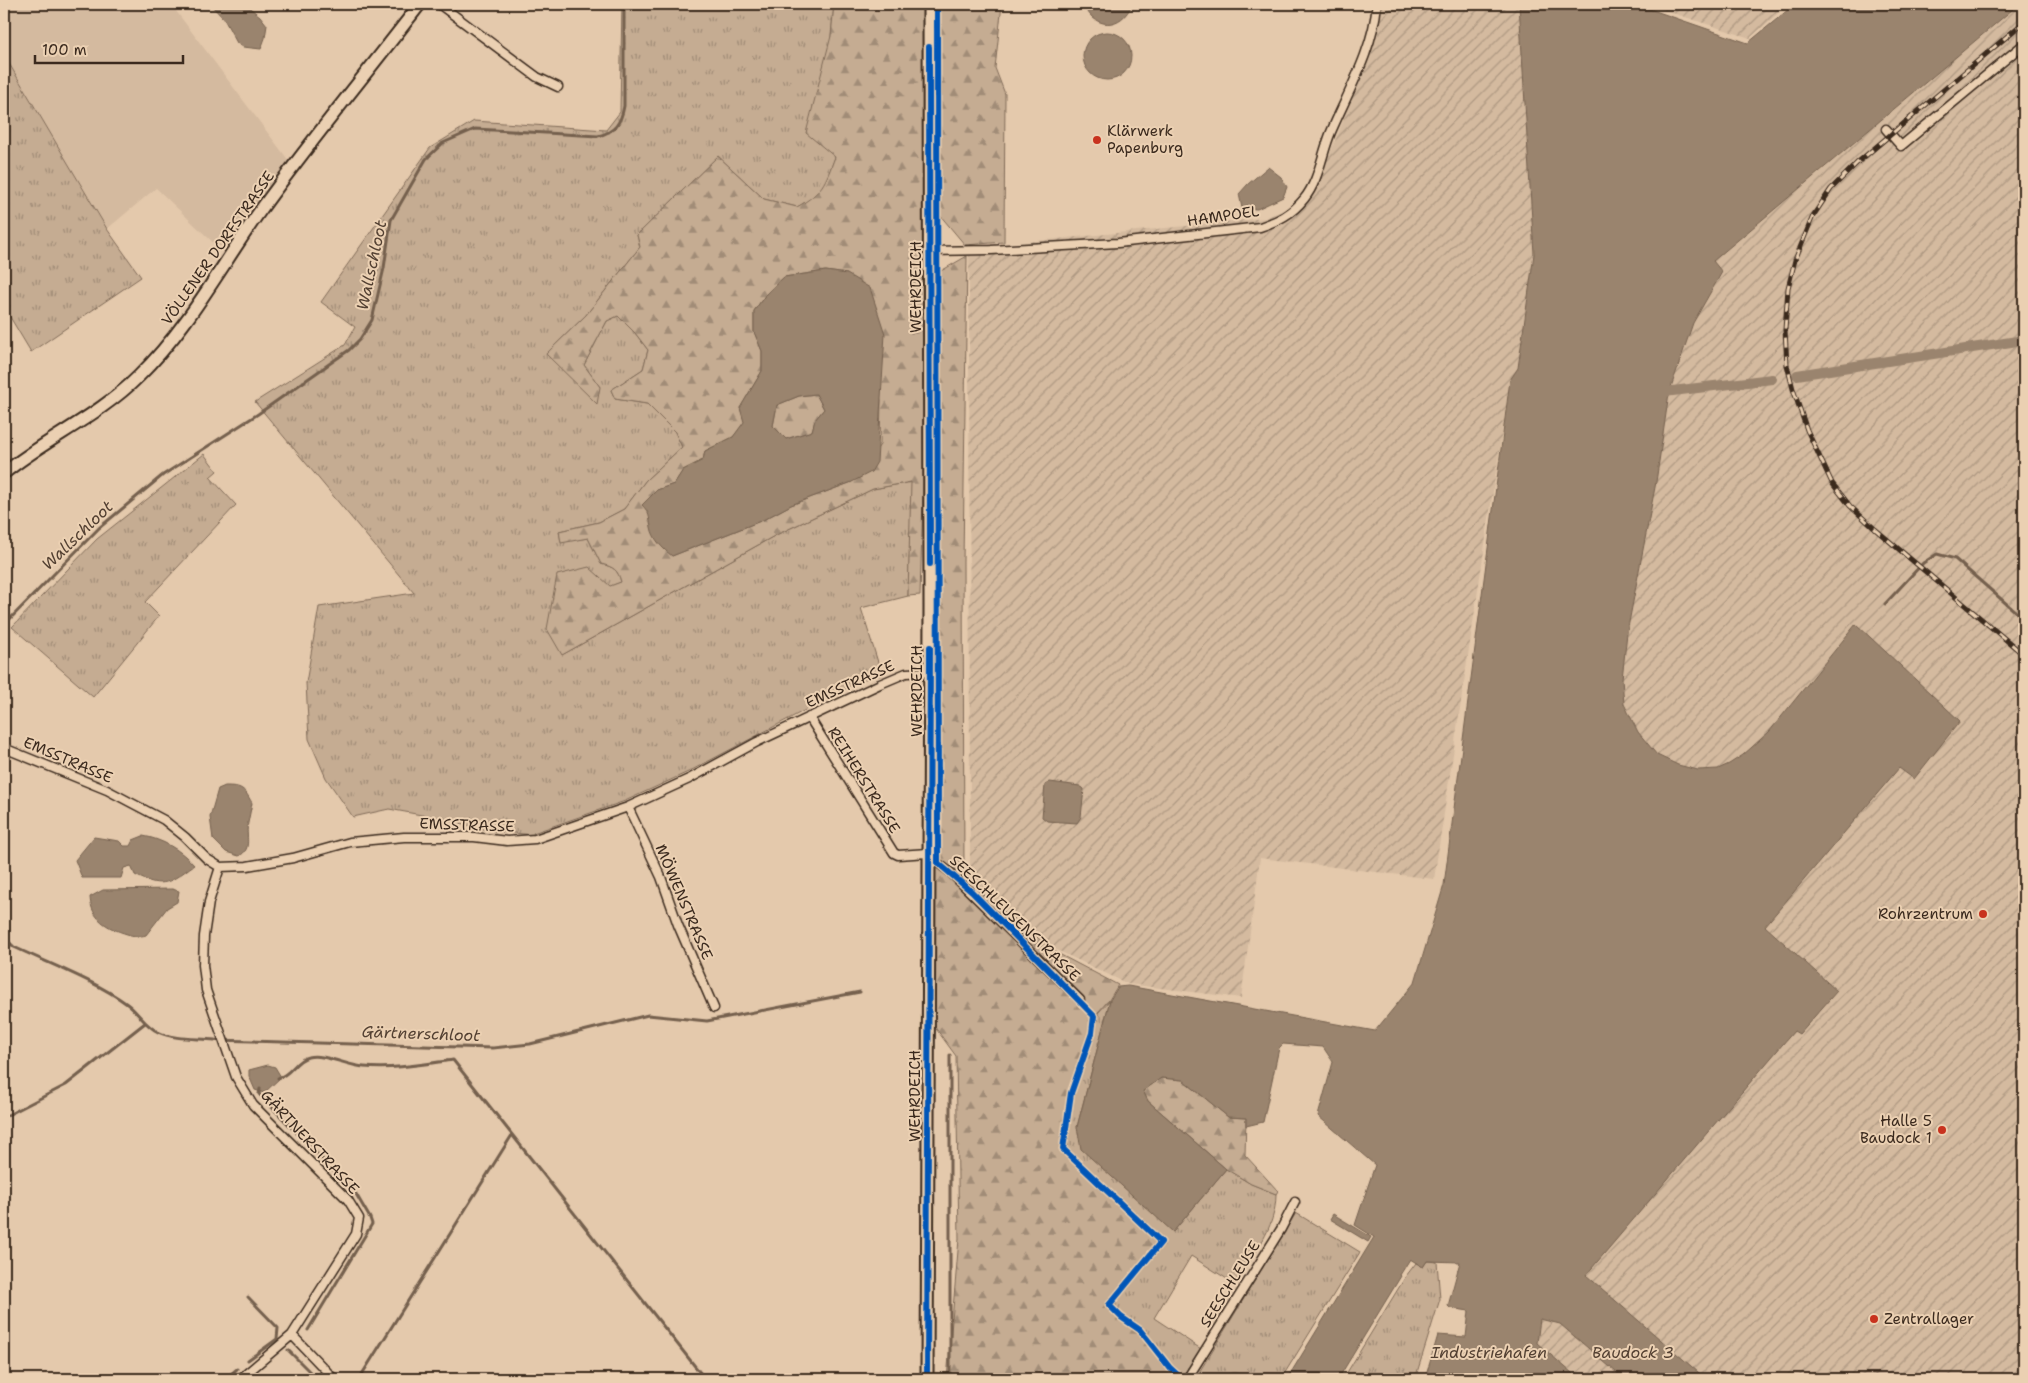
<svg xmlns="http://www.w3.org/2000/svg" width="2028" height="1383" viewBox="0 0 2028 1383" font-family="'Shantell Sans',sans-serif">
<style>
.built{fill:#d4ba9f}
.industrial{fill:url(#industrial-furrows)}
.grass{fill:url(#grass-tufts);stroke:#806b58}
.forest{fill:url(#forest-firs);stroke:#806b58;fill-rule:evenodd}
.water{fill:#9a846e;stroke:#74604e;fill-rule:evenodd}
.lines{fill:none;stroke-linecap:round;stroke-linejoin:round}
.stream{stroke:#74604e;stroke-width:3}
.canal{stroke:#9a846e;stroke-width:10}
.street-casing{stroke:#3b2a1e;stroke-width:11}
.secondary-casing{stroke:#3b2a1e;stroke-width:15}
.street{stroke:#ebd0b2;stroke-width:8}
.secondary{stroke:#ebd0b2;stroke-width:11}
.rail-casing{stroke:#3b2a1e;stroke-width:5}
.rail{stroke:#ebd0b2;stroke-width:3;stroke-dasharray:9;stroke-linecap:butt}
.cycleway-casing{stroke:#ebd0b2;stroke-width:9}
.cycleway{stroke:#0057b8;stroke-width:6}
.poi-dot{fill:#c8321e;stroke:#ebd0b2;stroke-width:2}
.labels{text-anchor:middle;stroke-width:4;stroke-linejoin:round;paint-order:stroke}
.poi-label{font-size:15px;fill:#3b2a1e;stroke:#ebd0b2;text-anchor:start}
.street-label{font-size:15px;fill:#3b2a1e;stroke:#ebd0b2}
.water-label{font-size:16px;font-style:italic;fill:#534032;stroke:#ebd0b2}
</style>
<defs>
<pattern id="industrial-furrows" width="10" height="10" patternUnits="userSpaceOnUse" patternTransform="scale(1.25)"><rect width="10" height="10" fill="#d4ba9f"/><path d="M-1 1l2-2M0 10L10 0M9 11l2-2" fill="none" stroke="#ad9781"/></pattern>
<pattern id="grass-tufts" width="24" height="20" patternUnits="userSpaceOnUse" patternTransform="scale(1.25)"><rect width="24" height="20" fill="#c5ac92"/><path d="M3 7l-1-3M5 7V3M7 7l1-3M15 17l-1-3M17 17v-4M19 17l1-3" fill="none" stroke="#a18c77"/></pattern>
<pattern id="forest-firs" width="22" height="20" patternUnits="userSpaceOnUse" patternTransform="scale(1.25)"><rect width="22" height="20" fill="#c5ac92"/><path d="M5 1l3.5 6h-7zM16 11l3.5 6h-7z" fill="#a18c77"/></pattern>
</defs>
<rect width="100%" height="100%" fill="#e4c9ac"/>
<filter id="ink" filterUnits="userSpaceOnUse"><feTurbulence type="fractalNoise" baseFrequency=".02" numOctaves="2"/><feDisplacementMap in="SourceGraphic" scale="10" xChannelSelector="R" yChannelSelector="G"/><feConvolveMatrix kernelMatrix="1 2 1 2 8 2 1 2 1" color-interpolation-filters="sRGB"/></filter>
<g filter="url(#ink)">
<path class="built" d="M14 4H186L176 11 289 161 219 248 156 188 107 229 4 55V15Z"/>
<path class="industrial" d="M1380 4H1519L1534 254 1518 368 1510 380 1434 879 1260 858 1241 998 1128 984 1057 950 970 880 969 248 1265 218 1291 207 1315 190 1378 35Z
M1645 4H1789L1750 38Z
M2019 4H2024V1379H1579L1537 1343 1540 1319 1595 1284 1585 1275 1795 1030 1799 1034 1836 990 1765 926 1899 767 1914 779 1856 624 1769 732 1757 745 1729 764 1718 769 1698 770 1678 765 1657 755 1638 732 1624 703 1622 679 1627 633 1656 482 1669 393 1693 323 1722 272 1713 261Z"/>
<path class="grass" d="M622 4H834L831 36 835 157 825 185 811 199 797 207 764 199 718 156 637 235 640 247 586 315 546 354 600 387 584 365 607 321 618 316 635 333 648 350 643 369 611 390 615 399 647 404 675 432 682 447 646 480 624 509 599 522 559 531 561 542 588 538 601 564C614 567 618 570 621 582L611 586 562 655 776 535 873 489 912 482 908 596 861 608 882 675 864 679 688 772 625 801 533 833 534 835 492 831 443 819 389 809 353 817 326 778 309 739 306 683 319 607 414 593 255 402 345 345 355 327 321 302 430 148 474 121 606 130 620 112Z
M4 55 107 229 141 277 31 352 4 307Z
M204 454 217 471 210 477 236 505 145 602 159 616 93 697 12 627 97 539Z
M1110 1000 1077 1127 1173 1232 1226 1169 1251 1184 1276 1194C1276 1229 1253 1255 1235 1284L1191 1256 1154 1318 1201 1349 1183 1379 1171 1367 1140 1329 1122 1316 1110 1305 1162 1242 1064 1149 1072 1094 1099 1016 1098 1013Z
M1296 1213 1360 1252 1281 1379H1246C1239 1371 1229 1371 1221 1379H1195Z
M1427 1261 1437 1262 1440 1299 1415 1379H1343L1406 1276 1416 1263 1423 1267Z"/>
<path class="forest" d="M834 4H924V464L920 595 908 596 911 482 873 489 776 535 562 655 547 629 557 575 589 567 610 586 621 582C618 570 614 567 601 564L588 538 561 543 559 531 599 522 624 509 646 480 682 447 675 432 647 404 615 399 611 390 643 369 648 350 635 333 618 316 607 321 584 365 600 387 597 404 546 354 586 315 640 247 637 235 718 156 764 199 797 207C823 192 825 183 835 157L806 133 831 36ZM825 271 847 274 881 400 880 445 852 482 791 505 763 520 672 556C649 526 645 527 657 490L674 484 683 470 703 460 705 451 733 437 745 422 740 408 762 371V351L754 332V311L766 294 784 277Z
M933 4H1002L995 68 1005 94 1004 242 965 245 934 208Z
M967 256 963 562 964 879 1057 953 1118 985 1109 1000 1098 1012 1070 1093 1061 1149 1159 1242 1107 1306 1121 1318 1139 1331 1168 1368 1177 1377 1176 1379H947L959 1239 956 1056 934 1026V275Z
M816 394 824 409 815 420 812 431 786 439 773 426 777 405 799 396Z
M1161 1078 1183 1080 1228 1117 1246 1118 1245 1155 1278 1191 1276 1194 1251 1184 1226 1169 1148 1101 1143 1091Z"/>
<path class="water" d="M210 4H247V6L260 16 267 25 265 38 261 49 243 47 237 43 224 19Z
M1084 4H1132C1122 30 1093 30 1084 4Z
M1519 4H1635L1748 43 1795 4H2019L1713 261 1722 272 1693 323 1669 393 1656 482 1627 633 1622 679 1624 704 1638 732 1657 755 1678 765 1698 770 1718 769 1729 764 1743 755 1769 732 1856 624 1960 721 1914 779 1899 768 1765 926 1837 991 1799 1034 1794 1031 1586 1275 1706 1379H1624L1560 1324 1540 1319 1537 1343 1579 1379H1425L1438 1335 1466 1337 1469 1311 1450 1308 1448 1306 1460 1262 1427 1261 1423 1267 1410 1259 1400 1275 1401 1276 1338 1379H1287L1374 1237 1355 1225 1375 1165 1318 1116 1333 1062 1323 1047 1283 1044 1279 1048 1263 1122 1246 1126V1118L1228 1117 1183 1080 1161 1078 1143 1091 1148 1101 1226 1169 1173 1232 1081 1149 1077 1127 1110 1000 1118 987 1128 986 1375 1031 1415 982 1444 885 1510 380 1518 368 1534 254Z
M1083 56a24 24 0 1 1 48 0a24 24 0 1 1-48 0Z
M1268 167 1281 177 1287 187 1283 197 1257 209 1242 208 1239 194 1248 184Z
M826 271 847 274 870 288 885 334 877 462 871 472 852 482 791 505 763 520 672 556C663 549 653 539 651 527 649 517 650 513 642 505L657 490 674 484 683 470 703 460 705 451 733 437 744 422 740 408 762 371V351L754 332V311L766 294 784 277ZM816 394 824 409 815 420 812 431 786 439 773 426 777 405 799 396Z
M1050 782 1080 786 1084 789 1081 817 1077 823 1047 821 1042 817 1045 785Z
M225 786C242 786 244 788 252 803 251 810 249 816 248 823 245 836 253 849 239 856L226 852 213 839 210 817 218 789Z
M143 836C162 839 181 850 194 865 170 882 164 890 135 875L131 866 124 868 121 878H82L75 860 94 837 119 841 124 846H130L133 840Z
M172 889 179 891 177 902 167 908 146 935C140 937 133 936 127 934 107 928 91 919 90 897L103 890Z
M268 1065 275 1067 281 1077 264 1093 255 1090 249 1076V1070Z
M1333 1214 1371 1237 1368 1242 1330 1219Z"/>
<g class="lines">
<path class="stream" d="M1885 604 1923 563 1937 554 1955 559 2024 619
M4 625 99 528 163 475 258 414 349 350 360 339 372 320 384 268 391 220 426 159 443 143 475 129 598 136C615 132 621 123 624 106V4
M4 937 14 947C50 964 96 981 127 1004 138 1012 145 1026 158 1032 174 1040 197 1038 215 1040L493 1048 530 1044 648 1015 707 1021 860 992
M278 1078C291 1075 295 1060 308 1057 323 1053 348 1066 364 1067 393 1070 424 1064 453 1060L705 1379
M260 1089 259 1094 356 1194 370 1218 372 1224 308 1330
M4 1117 66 1085 145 1023
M248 1297 278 1328 277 1339 248 1360
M288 1350 317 1379
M225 1379 237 1369
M359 1379 512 1135
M950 1379V1055"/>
<path class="canal" d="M1797 375 2024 340
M1656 393 1772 379"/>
<g class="street-casing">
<path id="street" d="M439 4 537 77 558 87
M1886 129 1901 146 2024 44
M928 251 991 250 1118 243 1260 227C1278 221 1292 214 1304 199 1319 181 1322 153 1331 132 1349 90 1373 50 1377 4
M809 717 894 853 898 855 928 853
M4 748 107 790 164 820 185 837 207 859 220 867 247 866 293 858 350 842 404 837H474L507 841 535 839 628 807 689 779 757 742 880 684 906 673 930 672
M628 807 661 877 678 925 714 1008
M928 862 938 863 951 873 1080 1000
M220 867 209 902 204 936 203 965 206 990 236 1077 253 1105 348 1200 359 1218 356 1234 292 1335 240 1379
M292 1335 334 1379
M1187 1379 1281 1229 1295 1202"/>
</g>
<g class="secondary-casing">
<path id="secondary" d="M4 473C47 438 99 416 139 376 188 328 221 266 260 211 311 140 367 73 420 4
M927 1379 930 607 929 4"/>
</g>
<use href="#street" class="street"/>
<use href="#secondary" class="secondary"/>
<g class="rail-casing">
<path id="rail" d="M2024 22 1857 163 1831 189 1813 216 1795 260 1788 288 1785 330 1787 365 1793 389 1807 430 1832 483 1850 506 1875 529 2024 655"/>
</g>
<use href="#rail" class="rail"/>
<g class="cycleway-casing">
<path id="cycleway" d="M937 4 938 863 972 892 1094 1016 1092 1033 1071 1093 1063 1149 1161 1242 1109 1305 1121 1317 1140 1330 1170 1368 1182 1379
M929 47 930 564
M927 1379 930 647"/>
</g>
<use href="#cycleway" class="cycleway"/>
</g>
</g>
<g class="poi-dot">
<circle cx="1097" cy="140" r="5"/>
<circle cx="1983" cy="914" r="5"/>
<circle cx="1942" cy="1130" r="5"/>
<circle cx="1874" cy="1319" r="5"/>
</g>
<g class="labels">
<g class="poi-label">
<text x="1107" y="136">Klärwerk<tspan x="1107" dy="17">Papenburg</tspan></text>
<text x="1973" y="919" text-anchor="end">Rohrzentrum</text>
<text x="1932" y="1126" text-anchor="end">Halle 5<tspan x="1932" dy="17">Baudock 1</tspan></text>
<text x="1884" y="1324">Zentrallager</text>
</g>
<g class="street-label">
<text transform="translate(1223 216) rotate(-8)" y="5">HAMPOEL</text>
<text transform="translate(218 248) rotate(-55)" y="5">VÖLLENER DORFSTRASSE</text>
<text transform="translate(916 287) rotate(-90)" y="5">WEHRDEICH</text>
<text transform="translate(850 684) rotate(-24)" y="5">EMSSTRASSE</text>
<text transform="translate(917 691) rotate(-90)" y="5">WEHRDEICH</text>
<text transform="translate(68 760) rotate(23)" y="5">EMSSTRASSE</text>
<text transform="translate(864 780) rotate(58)" y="5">REIHERSTRASSE</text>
<text transform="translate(467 825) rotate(2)" y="5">EMSSTRASSE</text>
<text transform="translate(684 902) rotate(67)" y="5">MÖWENSTRASSE</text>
<text transform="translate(1015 918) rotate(44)" y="5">SEESCHLEUSENSTRASSE</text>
<text transform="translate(915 1096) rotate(-90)" y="5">WEHRDEICH</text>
<text transform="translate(310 1142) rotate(47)" y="5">GÄRTNERSTRASSE</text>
<text transform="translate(1230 1284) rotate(-58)" y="5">SEESCHLEUSE</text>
</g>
<g class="water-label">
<text transform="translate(371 265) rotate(-78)" y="6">Wallschloot</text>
<text transform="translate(77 535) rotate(-44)" y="6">Wallschloot</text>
<text transform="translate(421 1033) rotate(2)" y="6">Gärtnerschloot</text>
<text x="1489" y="1358">Industriehafen</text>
<text x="1633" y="1358">Baudock 3</text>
</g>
</g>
<rect width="2028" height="1383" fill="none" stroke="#ebd0b2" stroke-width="20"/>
<rect x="10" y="10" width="2008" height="1363" fill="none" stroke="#3b2a1e" stroke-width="2" filter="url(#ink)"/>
<path d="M35 55v8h148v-8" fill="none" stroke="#3b2a1e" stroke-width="2.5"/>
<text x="42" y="55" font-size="15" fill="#3b2a1e" stroke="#ebd0b2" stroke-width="4" paint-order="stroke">100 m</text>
</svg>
